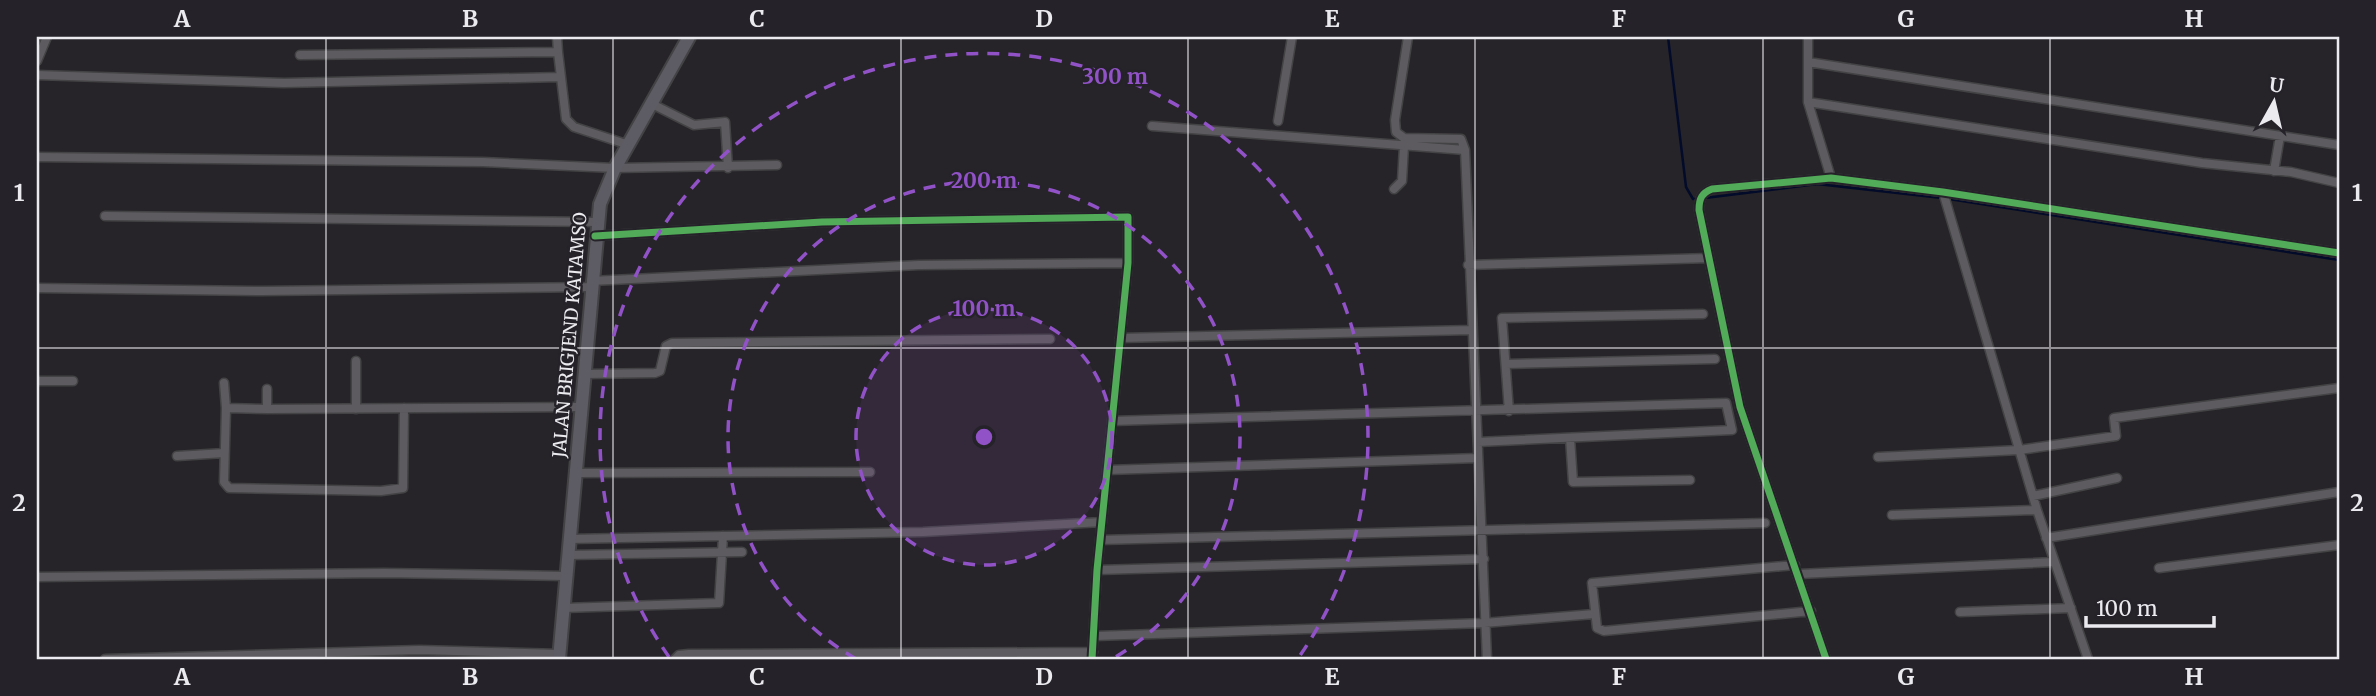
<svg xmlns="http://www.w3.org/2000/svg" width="2376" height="696" viewBox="0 0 2376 696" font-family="Merriweather,serif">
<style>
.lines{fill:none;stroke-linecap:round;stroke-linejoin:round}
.stream{stroke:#030b2a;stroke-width:2.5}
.minor-casing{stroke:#434244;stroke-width:11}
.trunk-casing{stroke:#434244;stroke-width:16}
.minor{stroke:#5d5b5f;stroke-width:8}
.trunk{stroke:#5d5c64;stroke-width:12}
.cycleway-casing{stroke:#252329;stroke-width:11}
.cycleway{stroke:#51ab58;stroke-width:7}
.grid{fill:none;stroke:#ebeaee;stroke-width:2;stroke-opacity:0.55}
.ring{fill:none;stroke:#9152c8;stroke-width:3.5;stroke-dasharray:12 9}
.labels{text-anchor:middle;stroke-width:5;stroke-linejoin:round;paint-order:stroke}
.street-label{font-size:18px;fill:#ebeaee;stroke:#252329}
.centre{fill:#9152c8;stroke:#252329;stroke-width:3.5}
.ring-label{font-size:21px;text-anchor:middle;font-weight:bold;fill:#9152c8;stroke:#252329;stroke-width:5;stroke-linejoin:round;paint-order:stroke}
.neatline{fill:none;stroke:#ebeaee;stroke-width:2.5}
.grid-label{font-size:23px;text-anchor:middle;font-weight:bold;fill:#ebeaee}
</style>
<rect width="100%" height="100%" fill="#262428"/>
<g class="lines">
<path class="stream" d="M1668 37 1686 187 1693 199H1699
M1705 198 1817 184 1942 198
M1949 199 2339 260"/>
<g class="minor-casing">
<path id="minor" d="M1408 37 1395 120 1396 132 1404 138 1461 139 1465 150
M1808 37V102L1831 178
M558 52 566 119 574 127 629 145
M300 55 558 52 557 37
M37 61 47 37
M1808 62 2339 145
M37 75 284 83 560 77
M1808 102 2202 163 2291 172 2339 183
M652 104 694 125 725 122 728 168
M1278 121 1292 37
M1152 126 1465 150 1487 659
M37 157 483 162 615 168 777 165
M2274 171 2280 136
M1394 189 1402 181 1404 146
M1943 192 2037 510 2088 659
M105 216 597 222
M595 236 822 222 1128 217V263L1097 570 1092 659
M1468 265 1709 258
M591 281 919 265 1128 263
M37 288 262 291 591 287
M1120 338 1472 330
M356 361V409
M1506 364 1715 359
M584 374 655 373 660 371 666 346 672 343 1050 339
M37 381H73
M224 383 226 408
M267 389V409L580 407
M267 409 226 408 224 482 229 488 381 491 403 488 404 408
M1509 411 1502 318 1703 314
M1112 421 1726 403 1732 430 1478 442
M1570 438 1573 482 1690 480
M177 456 224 453
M1878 457 2019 450 2116 436 2114 418 2339 388
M1107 470 1478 458
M575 473 870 472
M2033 496 2117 478
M1892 515 2037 510
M2046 538 2339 492
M569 539 923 532 1102 522
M1100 540 1765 523
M568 555 742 552
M1795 565 1592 583 1597 628 1604 631 1811 611
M2159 568 2339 545
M1097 570 1484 559
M1799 574 2054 562
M37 577 384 573 566 576
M563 608 719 603 723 536
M1960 612 2071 608
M1095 636 1484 623 1594 614
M105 659 419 650 560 654
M675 659 679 655 689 654 1093 652
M1826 659 1740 407 1699 210C1699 198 1702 193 1712 189L1831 178 1943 192 2339 253"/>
</g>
<g class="trunk-casing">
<path id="trunk" d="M559 659 600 204 615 168 689 37"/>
</g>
<use href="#minor" class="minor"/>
<use href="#trunk" class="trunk"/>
<g class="cycleway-casing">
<path id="cycleway" d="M595 236 822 222 1128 217V263L1097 570 1092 659
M1826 659 1740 407 1699 210C1699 198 1702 193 1712 189L1831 178 1943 192 2339 253"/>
</g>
<use href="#cycleway" class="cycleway"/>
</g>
<path class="grid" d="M326 37V659M613 37V659M901 37V659M1188 37V659M1475 37V659M1763 37V659M2050 37V659M37 348H2339"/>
<circle cx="984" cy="437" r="128" fill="#9152c8" fill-opacity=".12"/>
<g class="ring">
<circle cx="984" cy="437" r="128"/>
<path d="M856 659A256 256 0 1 1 1112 659"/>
<path d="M669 657A384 384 0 1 1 1299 657"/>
</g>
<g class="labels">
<g class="street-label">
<text transform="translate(570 335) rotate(-85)" y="6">JALAN BRIGJEND KATAMSO</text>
</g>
</g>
<circle cx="984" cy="437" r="10" class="centre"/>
<g class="ring-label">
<text x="1115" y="84">300 m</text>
<text x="984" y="188">200 m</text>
<text x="984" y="316">100 m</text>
</g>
<rect width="2376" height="696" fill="none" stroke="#252329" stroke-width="77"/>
<g transform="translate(2274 102) rotate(8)" stroke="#252329" stroke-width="5" paint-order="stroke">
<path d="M0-5L12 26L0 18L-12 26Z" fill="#ebeaee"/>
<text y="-10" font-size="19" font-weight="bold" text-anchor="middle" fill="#ebeaee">U</text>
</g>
<path d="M2086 616v10h128v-10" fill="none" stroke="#ebeaee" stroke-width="3.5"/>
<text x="2096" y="616" font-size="21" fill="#ebeaee" stroke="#252329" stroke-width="5" paint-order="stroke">100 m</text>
<rect x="38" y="38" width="2300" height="620" class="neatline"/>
<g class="grid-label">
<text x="182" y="27">A</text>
<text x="470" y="27">B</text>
<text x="757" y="27">C</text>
<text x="1044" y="27">D</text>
<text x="1332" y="27">E</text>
<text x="1619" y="27">F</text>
<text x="1906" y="27">G</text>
<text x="2194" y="27">H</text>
<text x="19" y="201">1</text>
<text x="2357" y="201">1</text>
<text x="19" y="511">2</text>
<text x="2357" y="511">2</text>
<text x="182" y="685">A</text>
<text x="470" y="685">B</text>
<text x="757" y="685">C</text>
<text x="1044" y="685">D</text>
<text x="1332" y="685">E</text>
<text x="1619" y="685">F</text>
<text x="1906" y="685">G</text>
<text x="2194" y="685">H</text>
</g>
</svg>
